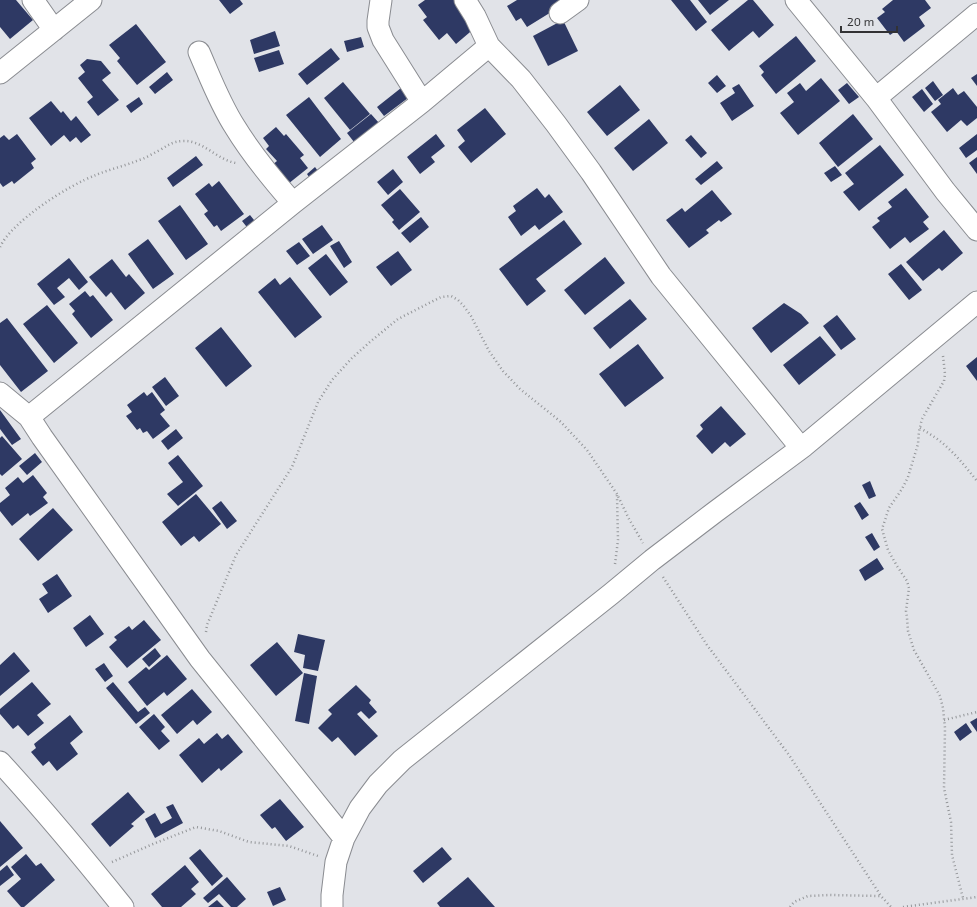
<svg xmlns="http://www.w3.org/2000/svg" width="977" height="907" viewBox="0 0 977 907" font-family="'Exo 2',sans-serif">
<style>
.building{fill:#2e3964}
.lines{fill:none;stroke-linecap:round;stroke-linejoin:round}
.minor-casing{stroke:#8a8c91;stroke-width:23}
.path{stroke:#949699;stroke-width:2.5;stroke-dasharray:1 3;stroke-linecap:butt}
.minor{stroke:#fff;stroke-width:21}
</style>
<rect width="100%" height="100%" fill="#e1e3e8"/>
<path class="building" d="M0 0H16L33 20 10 39 0 27Z
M219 0H240L243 4 230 14Z
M425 0H455L476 27 456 44 447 33 439 40 423 20 427 17 418 5Z
M517 0H563L561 6 527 27 521 18 516 21 507 6Z
M671 0H690L707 22 696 31Z
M698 0H729L710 15Z
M748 0H753L774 25 759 38 753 31 729 51 711 30Z
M893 0H925L931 8 919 17 925 26 904 42 896 31 890 35 877 18 885 12 882 9Z
M563 20 578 51 548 66 533 36Z
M136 24 166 62 137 85 117 61 120 58 109 45Z
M275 31 280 46 254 54 250 40Z
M796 36 816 61 776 94 761 75 764 72 759 66Z
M361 37 364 47 347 52 344 41Z
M331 48 340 59 307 85 298 74Z
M279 50 284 64 259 72 254 58Z
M87 59 101 61 111 73 102 80 119 100 98 116 87 102 93 97 78 78 85 72 80 65Z
M167 72 173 80 155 94 149 87Z
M977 74V86L971 78Z
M717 75 726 86 717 93 708 83Z
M821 78 840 101 798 135 780 113 794 102 787 93 800 83 806 91Z
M933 81 943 95 935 101 925 88Z
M343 82 370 114 350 130 324 98Z
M847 83 859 97 849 104 838 90Z
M739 84 754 106 732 121 720 103 735 93 732 88Z
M620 85 640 110 607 136 587 112Z
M401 88 408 98 384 116 377 107Z
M953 88 958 95 964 91 977 107V118L967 126 961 120 947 132 931 112 941 104 938 100Z
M922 89 933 104 924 112 912 97Z
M139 97 143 104 131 113 126 106Z
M309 97 341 139 320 157 286 115Z
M51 101 61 113 63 111 71 121 76 116 91 135 81 143 76 137 70 142 64 135 51 146 29 118Z
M485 108 506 134 471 163 458 147 465 141 457 130Z
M371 114 379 123 354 142 347 133Z
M853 114 873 139 838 167 819 143Z
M649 119 668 143 633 171 614 148Z
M276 127 284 136 286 134 304 155 300 158 308 168 288 184 272 165 277 161 266 149 269 146 263 138Z
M17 134 36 159 31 163 34 168 14 184 12 181 3 187 0 183V138L4 135 9 140Z
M436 134 445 146 431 157 435 162 420 174 407 157Z
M977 134V150L966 158 959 148Z
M691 135 707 153 701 158 685 140Z
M880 145 904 175 859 211 843 192 854 184 845 173Z
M196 156 203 165 173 187 167 178Z
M977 157V174L969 163Z
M717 161 723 168 701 185 695 179Z
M835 166 842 175 831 182 824 173Z
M315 167 320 174 311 180 307 174Z
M393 169 403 182 388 195 377 182Z
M219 181 244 214 221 231 217 225 214 227 204 214 208 211 195 194 209 183 212 187Z
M537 188 545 198 549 194 563 212 539 230 535 225 521 236 508 217 516 211 513 206Z
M906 188 929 217 923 222 929 229 910 243 905 237 890 249 872 227 880 221 877 218 892 207 888 202Z
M400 189 420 212 399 230 392 222 394 220 381 205Z
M712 190 732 214 721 222 719 220 706 230 709 233 689 248 666 220 682 208 685 212Z
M180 205 208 244 186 260 158 221Z
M250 215 258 225 250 231 242 221Z
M421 217 429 227 410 243 401 233Z
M564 220 582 244 536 279 546 291 527 306 499 269Z
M322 225 333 240 313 254 302 239Z
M944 230 963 253 942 271 939 268 923 281 906 262Z
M148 239 174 274 153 289 128 254Z
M339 241 352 262 344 268 330 246Z
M299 242 310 256 297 265 286 251Z
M398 251 412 270 391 286 376 267Z
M326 254 348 282 330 296 308 268Z
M605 257 625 283 585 315 564 290Z
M69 258 88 282 79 290 69 278 57 288 65 297 54 305 37 284Z
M112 259 126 277 129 274 145 293 125 310 111 292 106 297 89 277Z
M901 264 922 290 909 300 888 274Z
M290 277 322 317 295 338 258 292 275 278 280 285Z
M85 291 90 297 93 295 113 320 91 338 72 314 75 311 69 304Z
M630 299 647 319 610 349 593 328Z
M784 303 801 314 809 323 771 353 752 328Z
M47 305 78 343 54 363 23 324Z
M837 315 856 339 841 350 823 326Z
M7 318 48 371 21 392 0 365V323Z
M221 327 252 366 226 387 195 348Z
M820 336 836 355 799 385 783 365Z
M638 344 664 378 625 407 599 374Z
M977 357V381L966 366Z
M165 377 179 396 166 406 152 387Z
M144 392 147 396 152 392 165 410 160 414 170 426 153 439 147 431 143 433 140 428 137 430 126 416 132 412 127 405Z
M721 406 746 434 730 447 725 442 712 454 696 436 703 429 700 425Z
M0 410 21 439 12 445 0 429Z
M176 429 183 438 168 450 161 441Z
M2 436 22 459 2 476 0 474V438Z
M35 453 42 462 27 475 19 466Z
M178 455 203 486 178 506 167 494 183 482 168 463Z
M33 475 47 493 43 497 48 503 30 516 28 513 12 526 0 511V503L10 495 5 488 18 477 23 483Z
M870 481 876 496 869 499 862 485Z
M196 494 221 524 199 542 194 536 181 546 162 522Z
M221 501 237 521 227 529 212 508Z
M860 502 869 515 862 520 854 506Z
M53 508 73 530 38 561 19 539Z
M872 533 880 547 874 551 865 537Z
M877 558 884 569 865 581 859 570Z
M57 574 72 596 48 613 39 599 48 593 42 584Z
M90 615 104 634 86 647 73 628Z
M144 620 161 640 127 668 109 647 117 640 114 637 129 626 132 630Z
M298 634 325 640 318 671 303 668 305 655 294 652Z
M277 642 303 673 276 696 250 665Z
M155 648 161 656 149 667 142 659Z
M14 652 30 671 0 696V665Z
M167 655 187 679 167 696 164 692 147 706 128 682 146 667 149 670Z
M104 663 113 676 105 682 95 669Z
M304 673 317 676 309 724 295 721Z
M32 682 51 704 37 715 44 723 28 736 18 725 13 729 0 714V709Z
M113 682 138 712 145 707 150 713 136 724 106 688Z
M356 685 371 700 369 703 377 712 369 719 361 711 357 714 378 736 355 756 338 737 332 742 318 728 332 714 328 710Z
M192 689 212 712 197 725 193 720 177 734 161 715Z
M154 714 165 727 161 731 170 741 159 750 139 727Z
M70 715 83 732 70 743 78 754 57 771 49 761 43 766 31 752 36 748 34 744Z
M977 718V732L970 722Z
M966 723 972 732 960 741 954 732Z
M217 733 222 739 228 734 243 752 221 771 219 768 202 783 179 755 199 738 204 744Z
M128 792 145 812 131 824 134 826 110 847 91 824Z
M280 799 304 827 286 841 275 827 272 829 260 815Z
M173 804 183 823 155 838 145 819 155 813 161 824 172 818 166 807Z
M0 821 23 848 0 867Z
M442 847 452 859 423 883 413 871Z
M200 849 223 876 212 886 189 858Z
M26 854 36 866 41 863 55 880 24 907H21L7 891 21 879 11 867Z
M7 865 14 875 0 886V871Z
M185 865 199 882 191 889 196 894 181 907H162L151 894Z
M227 877 246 899 237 907H231L219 894 208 903 203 898Z
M468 877 495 907H440L437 903Z
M280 887 286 900 273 906 267 892Z
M217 900 224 907H208Z"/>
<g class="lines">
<g class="minor-casing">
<path id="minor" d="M33 0 54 30
M381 0 378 21V27L383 40 422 102
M465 0 475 16 489 46 521 79 556 124 591 172 661 276 801 448
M796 0 876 98 945 191 977 230
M560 13 578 0
M199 52C210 77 220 104 235 127 252 155 272 179 293 203
M0 73 91 0
M876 98 977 14
M0 393 29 417 42 437 200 659 344 838
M29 417 293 203 422 102 489 46
M0 762C43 809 83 857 123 907
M332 907V895L336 862 344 838 360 808 378 784 402 760 611 594 652 560 715 512 804 446 977 302"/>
</g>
<path class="path" d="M0 247C12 221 69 185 96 175 110 169 125 166 139 160 146 158 152 154 158 151 167 146 173 141 183 141 203 140 217 160 236 163
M943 356 945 374 944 381 922 419 919 431 918 444 908 477 902 489 889 508 882 529 888 550 897 566 907 581 909 588 906 611 907 618 908 631 914 650 940 696 943 708 945 728 944 788 951 822 952 855 963 898
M920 428C930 434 940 440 948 448 959 458 968 470 977 481
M615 564 618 540 617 495
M663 577 707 645 789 755 881 896 891 907
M206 632 207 625 236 555 292 467 318 402 332 380 352 358 371 341 398 319 441 297 451 296 458 300 463 305 471 316 489 351 503 371 520 389 561 422 587 450 617 494 629 519 643 543
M944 720 977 712
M112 862 153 844 196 827 219 831 249 842 289 846 318 856
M790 907 794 902 808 896 829 895 880 896
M903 907 977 897"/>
<use href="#minor" class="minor"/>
</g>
<path d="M841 26v6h56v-6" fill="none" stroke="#323234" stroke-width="2"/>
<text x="847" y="26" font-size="12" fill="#323234" stroke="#e1e3e8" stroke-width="3" paint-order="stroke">20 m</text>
</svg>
